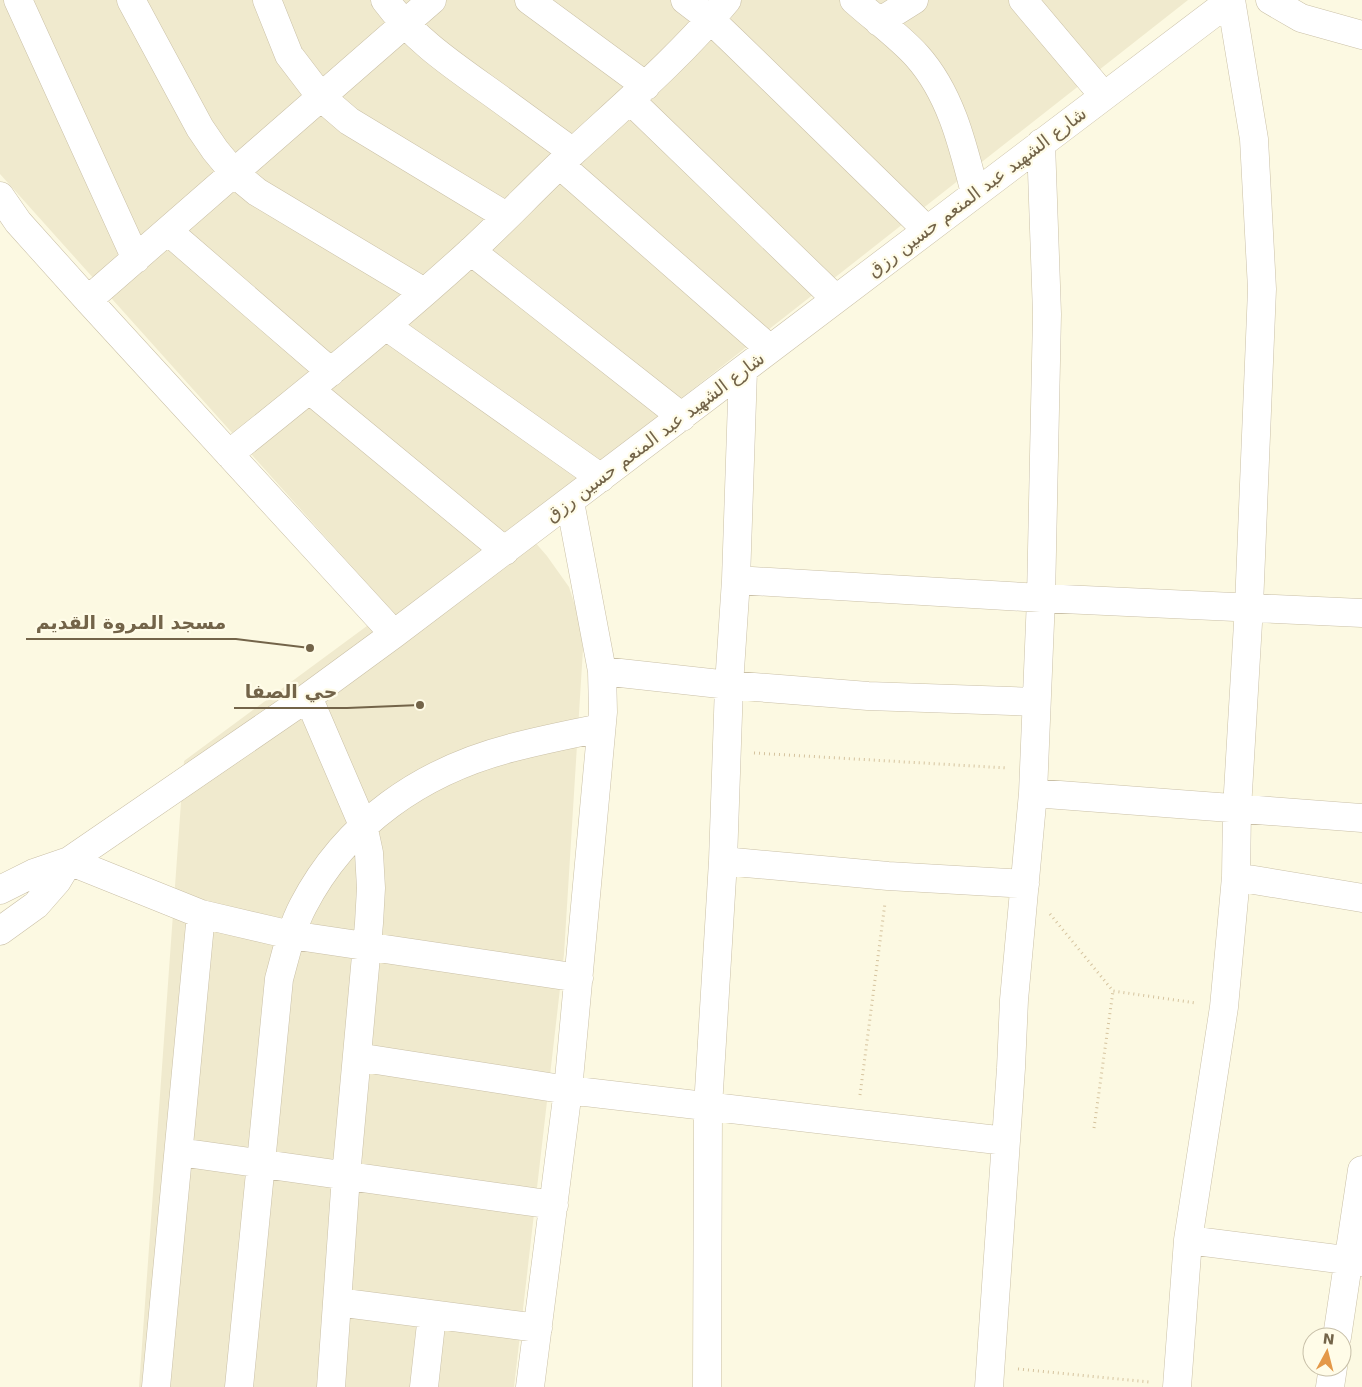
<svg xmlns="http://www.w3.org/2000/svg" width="1362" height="1387" viewBox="0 0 1362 1387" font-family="'DejaVu Sans',Vazirmatn,sans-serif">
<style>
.residential{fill:#f0eace}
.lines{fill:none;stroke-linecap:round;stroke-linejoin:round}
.minor-casing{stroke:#cac0a7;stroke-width:29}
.path{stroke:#d5c39e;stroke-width:3;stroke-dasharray:1 4;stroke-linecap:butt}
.minor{stroke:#fff;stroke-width:28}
.labels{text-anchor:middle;stroke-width:4.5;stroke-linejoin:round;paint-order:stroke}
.street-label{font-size:18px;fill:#736449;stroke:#fffce8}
.leader{fill:none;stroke:#736449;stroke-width:2}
.callout-dot{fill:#736449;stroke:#fffce8;stroke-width:2}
.callout-label{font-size:19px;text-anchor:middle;font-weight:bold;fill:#736449;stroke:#fffce8;stroke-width:4.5;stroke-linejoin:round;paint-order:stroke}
</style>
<rect width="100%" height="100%" fill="#fcf9e2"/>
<path class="residential" d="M0 0H1188L520 525 547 556 569 587 580 621 583 649 564 954 514 1387H139L184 761 390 609 0 174Z"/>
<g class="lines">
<g class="minor-casing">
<path id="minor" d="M18 0 136 259
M131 0 200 128 215 150 234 173 257 192 424 292
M267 0 289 55 321 97 349 121 506 216
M385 0C413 38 451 64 489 91 517 111 545 132 573 152
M529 0 646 86
M685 0 711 20 736 44 927 230
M854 0C874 18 900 37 917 56 951 94 963 146 975 193
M1023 0 1104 96
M1270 0 1301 18 1362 35
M879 22 914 0
M630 100 836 299
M560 165 770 349
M0 196 18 222 88 300 394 634
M168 231 331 372
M471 251 682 417
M88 300 432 0
M386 326 601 478
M310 390 505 551
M229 454C311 389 392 323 470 252 505 220 538 184 573 152 626 103 681 56 727 0
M736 580 1041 598 1362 613
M602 671 729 685 868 696 1036 702
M308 697 363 825 369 853 371 888 369 923 346 1176 331 1387
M1033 793 1362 818
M69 861 201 914 291 935 579 978
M723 861 888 876 1025 884
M1236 877 1362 898
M0 890 34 873 69 861 308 697 394 634 1231 0 1254 139 1262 289 1249 606 1237 809 1236 877 1224 1007 1188 1240 1177 1387
M0 931 36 905 57 881 69 861
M357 1057 568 1090 1006 1141
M179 1152 554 1205
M1188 1240 1362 1262
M337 1302 538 1328
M1337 1337 1362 1170
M156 1387 201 914
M239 1387 279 979C286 954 291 929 303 906 346 823 422 771 511 748 541 740 571 734 601 728
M424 1387 432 1315
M530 1387 568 1090 603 712 602 671 570 502
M707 1387 708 1107 723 861 729 685 736 580 743 370
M989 1387 1011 1068 1014 1000 1033 793 1041 598 1047 314 1041 143
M1330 1387 1333 1367"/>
</g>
<path class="path" d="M754 753 1007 768
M1050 914 1113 991 1196 1003
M860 1095 885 903
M1094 1128 1113 991
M1018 1369 1149 1382"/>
<use href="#minor" class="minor"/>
</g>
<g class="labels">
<g class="street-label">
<text transform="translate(977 192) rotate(-37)" y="6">شارع الشهيد عبد المنعم حسين رزق</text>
<text transform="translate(655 437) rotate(-37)" y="6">شارع الشهيد عبد المنعم حسين رزق</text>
</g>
</g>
<path class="leader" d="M310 648L236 639H26M420 705L347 708H234"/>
<g class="callout-dot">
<circle cx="310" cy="648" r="5"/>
<circle cx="420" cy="705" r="5"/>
</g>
<g class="callout-label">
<text x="131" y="629">مسجد المروة القديم</text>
<text x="291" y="698">حي الصفا</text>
</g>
<g transform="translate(1327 1352) rotate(7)"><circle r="24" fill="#fffce8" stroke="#c7bfa8"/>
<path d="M0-4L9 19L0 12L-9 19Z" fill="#e49848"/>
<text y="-8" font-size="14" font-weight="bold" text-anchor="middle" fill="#736449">N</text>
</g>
</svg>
